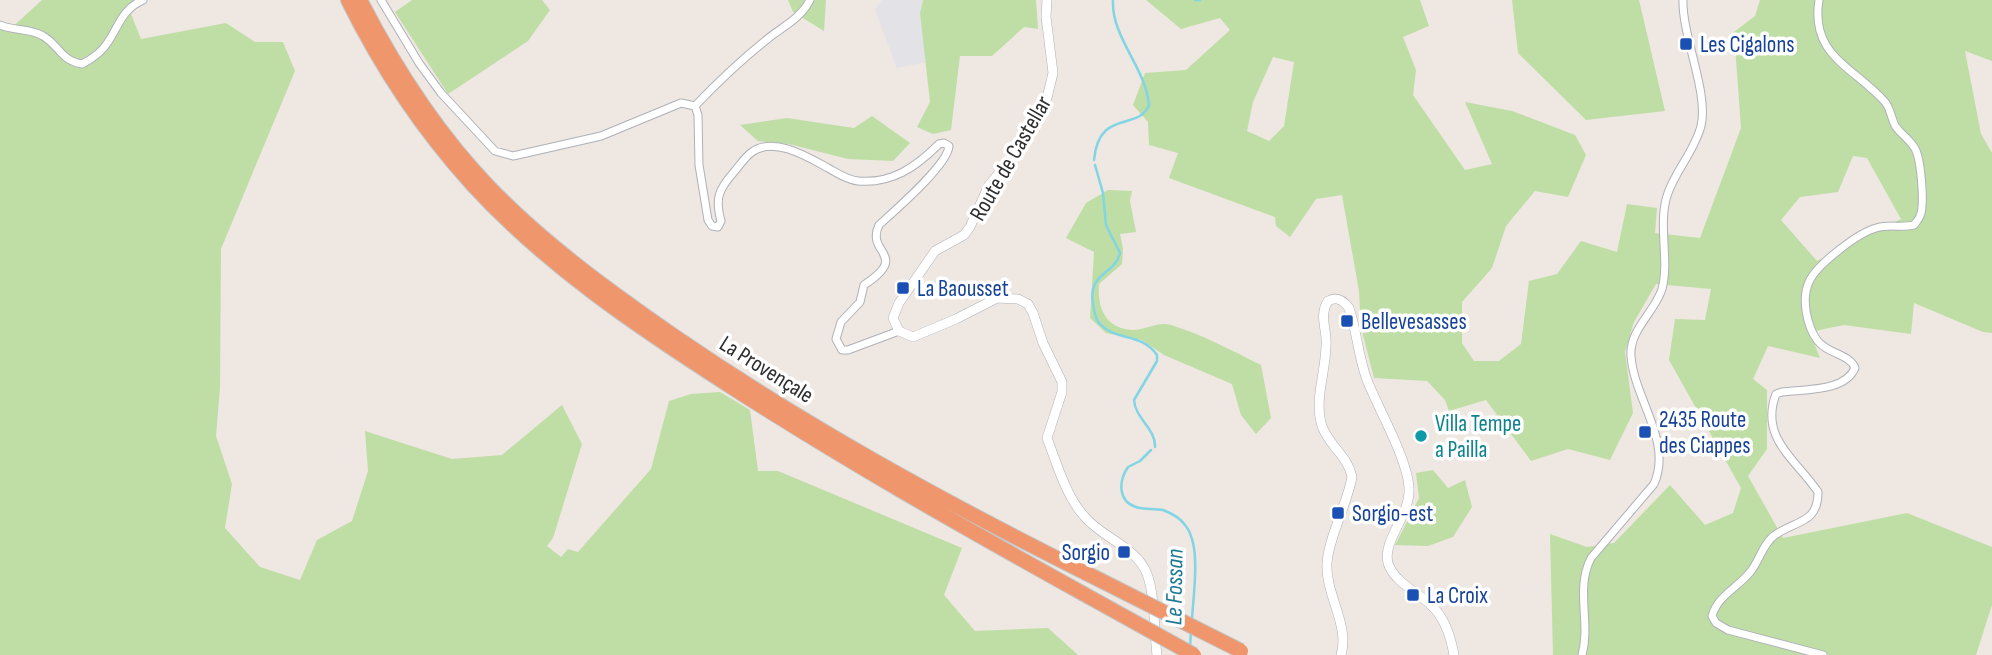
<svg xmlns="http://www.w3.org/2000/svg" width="1992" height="655" viewBox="0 0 1992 655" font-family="'Sofia Sans Condensed',sans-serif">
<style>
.industrial{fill:#e3e2e7}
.green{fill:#bfdea5;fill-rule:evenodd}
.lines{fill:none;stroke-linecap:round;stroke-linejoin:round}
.stream{stroke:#81d5e4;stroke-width:2.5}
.minor-casing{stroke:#afb1b8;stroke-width:9}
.tertiary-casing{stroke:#afb1b8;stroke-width:10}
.motorway-casing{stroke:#c4c4c4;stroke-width:16}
.minor{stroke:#fff;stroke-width:7}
.tertiary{stroke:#fff;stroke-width:9}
.motorway{stroke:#ef966c;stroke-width:14}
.motorway-bridge-casing{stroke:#c4c4c4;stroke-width:16;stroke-linecap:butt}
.motorway-bridge{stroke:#ef966c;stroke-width:14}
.transit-dot{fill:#1a4fb4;stroke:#fff;stroke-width:2.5}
.culture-dot{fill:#0f9aa8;stroke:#fff;stroke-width:2.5}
.labels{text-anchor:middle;stroke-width:7;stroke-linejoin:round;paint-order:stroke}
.transit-label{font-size:23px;fill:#164399;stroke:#fff;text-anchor:start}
.street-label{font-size:23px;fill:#2e2e2e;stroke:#fff}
.culture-label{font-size:23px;fill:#0d838f;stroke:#fff;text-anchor:start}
.water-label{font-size:24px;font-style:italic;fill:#1c7894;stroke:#fff}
</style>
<rect width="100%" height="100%" fill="#eee7e2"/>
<path class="industrial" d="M882 0H923L920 14 926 62 897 68 875 10Z"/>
<path class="green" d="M42 0H136L131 14 141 39 226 23 255 42H283L295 71 221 249 220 388 216 436 232 484 225 528 260 567 300 580 317 540 352 521 368 471 365 431 452 459 502 455 562 405 582 444 553 538 547 546 561 557 568 549 578 552 651 469 669 401 691 394 720 392 750 410 758 471H778L962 548 944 595 975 631 1048 628 1078 655H0V29L7 32Z
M412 0H542L550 10 528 41 448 94 395 12Z
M788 0H826L824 31 793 12Z
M923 0H1036L1038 29 1024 27 992 56H960L951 130 933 134 917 127 930 102 920 13Z
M1146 0H1420L1429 26 1403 37 1416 70 1413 95 1465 170 1492 164 1465 102 1512 111 1575 135 1586 155 1568 197 1535 191 1506 226 1492 268 1462 302V343L1474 361H1499L1521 344 1529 281 1557 274 1581 241 1617 252 1627 204 1657 208 1655 233 1700 238 1741 128 1734 32 1755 16 1760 0H1992V61L1965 51 1981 134 1992 153V333L1983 332 1914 303 1911 334 1844 325 1810 332 1820 358 1768 346 1753 379 1767 390V449L1748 476 1783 538 1907 513 1992 547V605L1976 655H1553L1550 534 1587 547 1614 543 1670 485 1705 525 1733 513 1741 488 1669 360 1675 319 1705 320 1711 289 1656 284 1634 322 1625 352 1633 413 1610 460 1568 449 1531 461 1486 400 1449 411 1445 400 1427 381 1374 378 1361 327 1359 291 1342 195 1316 199 1290 237 1276 226 1275 217 1169 178 1178 153 1149 145 1148 122 1133 105 1145 73 1186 70 1230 30 1220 18 1181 29ZM1273 57 1294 62 1284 126 1269 141 1247 131 1253 102ZM1853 156 1867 158 1901 219 1817 261 1781 220 1800 197 1838 192Z
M1512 0H1639L1665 111 1586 120 1518 53Z
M872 116 910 143 893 161 848 159 789 144 758 141 740 125 787 118 854 128Z
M1108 190 1132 191 1130 201 1136 232 1120 234 1123 249 1122 264 1099 284C1097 307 1105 329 1133 330 1146 330 1158 321 1171 325 1203 335 1231 350 1261 365L1271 418 1256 434 1241 415 1232 384 1164 355 1142 340 1106 333 1090 318 1094 252 1066 238 1086 203Z
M1433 470 1448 488 1465 480 1472 507 1453 537 1428 546 1395 545 1419 498 1416 473Z"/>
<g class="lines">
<path class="stream" d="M1195 0H1200
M1094 160C1099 108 1138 132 1149 105 1146 68 1111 37 1113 0
M1095 165 1103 193 1106 225 1120 253C1115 276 1085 271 1094 309 1095 315 1096 320 1100 324 1117 342 1141 332 1157 355V361L1134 400C1135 418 1156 429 1155 447
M1151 450 1140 461 1128 467C1119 480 1117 501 1136 507 1144 510 1154 508 1163 510 1171 513 1180 518 1185 525 1202 545 1193 595 1192 620
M1190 648 1191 630"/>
<g class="minor-casing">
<path id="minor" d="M381 0 419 63 441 93 495 151 513 156 601 136 681 103 695 106
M1819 0C1810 56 1854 67 1885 102 1891 109 1891 119 1896 127 1901 134 1909 139 1914 147 1921 156 1925 205 1920 216 1919 219 1916 222 1914 225 1902 228 1889 224 1876 228 1858 233 1816 265 1809 282 1801 299 1807 326 1817 340 1827 354 1850 354 1855 368 1845 392 1804 389 1782 392L1776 394C1759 439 1797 460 1818 492 1818 524 1796 520 1775 535 1764 542 1759 561 1751 571 1738 588 1718 595 1712 616L1716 623 1728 630 1823 655
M0 25C13 31 31 28 43 36 60 46 60 60 82 64 92 59 102 52 108 42 119 26 122 9 143 0
M695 106 698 115 699 165 708 220 712 226 718 227 721 221C715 199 718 190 734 172 739 166 745 157 752 152 774 136 808 157 828 168 837 173 847 180 858 181 892 184 916 167 939 144L944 143 949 146C948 165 894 211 879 225 865 254 911 254 864 285L860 302 841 322 836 339 842 350H848L899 331
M695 106C717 83 740 61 765 41 781 27 800 20 810 0
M1582 655C1591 623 1575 589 1591 558L1654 484C1673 441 1634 399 1631 356 1629 330 1655 312 1662 289 1670 259 1657 223 1668 193 1676 170 1695 150 1701 126 1709 93 1682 36 1683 0"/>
</g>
<g class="tertiary-casing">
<path id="tertiary" d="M1047 0 1046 17 1053 73 1047 98 1018 151 989 185 970 227 964 235 935 251 899 303 893 318 899 331 913 337 956 319 997 298 1018 299 1028 304 1033 313 1043 343 1062 382V392L1047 438C1057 464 1066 496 1084 516 1102 538 1137 547 1147 574 1155 594 1154 632 1157 655
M1341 655C1350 625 1325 594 1327 563 1329 536 1347 505 1352 477 1348 456 1329 446 1322 426 1313 398 1328 367 1326 338 1325 325 1320 313 1328 301 1337 296 1343 300 1349 308 1357 331 1358 356 1367 380 1378 408 1408 460 1409 488 1411 515 1382 540 1388 563 1394 583 1420 593 1433 607 1446 620 1451 638 1454 655"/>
</g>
<g class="motorway-casing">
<path id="motorway" d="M348 0C381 67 422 129 472 184 546 265 638 327 730 386 845 460 963 527 1082 593
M360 0C395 68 436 132 489 187 544 244 609 291 674 336 805 426 944 502 1086 573"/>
</g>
<use href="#minor" class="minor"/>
<use href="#tertiary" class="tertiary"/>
<use href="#motorway" class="motorway"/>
<g class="motorway-bridge-casing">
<path id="motorway-bridge" d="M1086 573 1241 651
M1082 593 1194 655"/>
</g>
<use href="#motorway-bridge" class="motorway-bridge"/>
</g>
<g class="transit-dot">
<rect x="1679" y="37" width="14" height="14" rx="3.5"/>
<rect x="896" y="281" width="14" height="14" rx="3.5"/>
<rect x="1340" y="314" width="14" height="14" rx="3.5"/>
<rect x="1638" y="425" width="14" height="14" rx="3.5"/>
<rect x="1331" y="506" width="14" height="14" rx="3.5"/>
<rect x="1117" y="545" width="14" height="14" rx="3.5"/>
<rect x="1406" y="588" width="14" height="14" rx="3.5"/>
</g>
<circle class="culture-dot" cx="1421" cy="436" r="7"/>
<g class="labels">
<g class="transit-label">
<text x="1700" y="52">Les Cigalons</text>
<text x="917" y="296">La Baousset</text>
<text x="1361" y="329">Bellevesasses</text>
<text x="1659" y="427">2435 Route<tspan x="1659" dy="26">des Ciappes</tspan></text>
<text x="1352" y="521">Sorgio-est</text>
<text x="1110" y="560" text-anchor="end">Sorgio</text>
<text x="1427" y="603">La Croix</text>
</g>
<g class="street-label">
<text transform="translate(1010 158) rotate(-60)" y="8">Route de Castellar</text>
<text transform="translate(767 369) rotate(32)" y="8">La Provençale</text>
</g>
<g class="culture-label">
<text x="1435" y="431">Villa Tempe<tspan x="1435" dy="26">a Pailla</tspan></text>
</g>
<g class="water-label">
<text transform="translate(1174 587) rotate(-89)" y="8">Le Fossan</text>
</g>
</g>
</svg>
